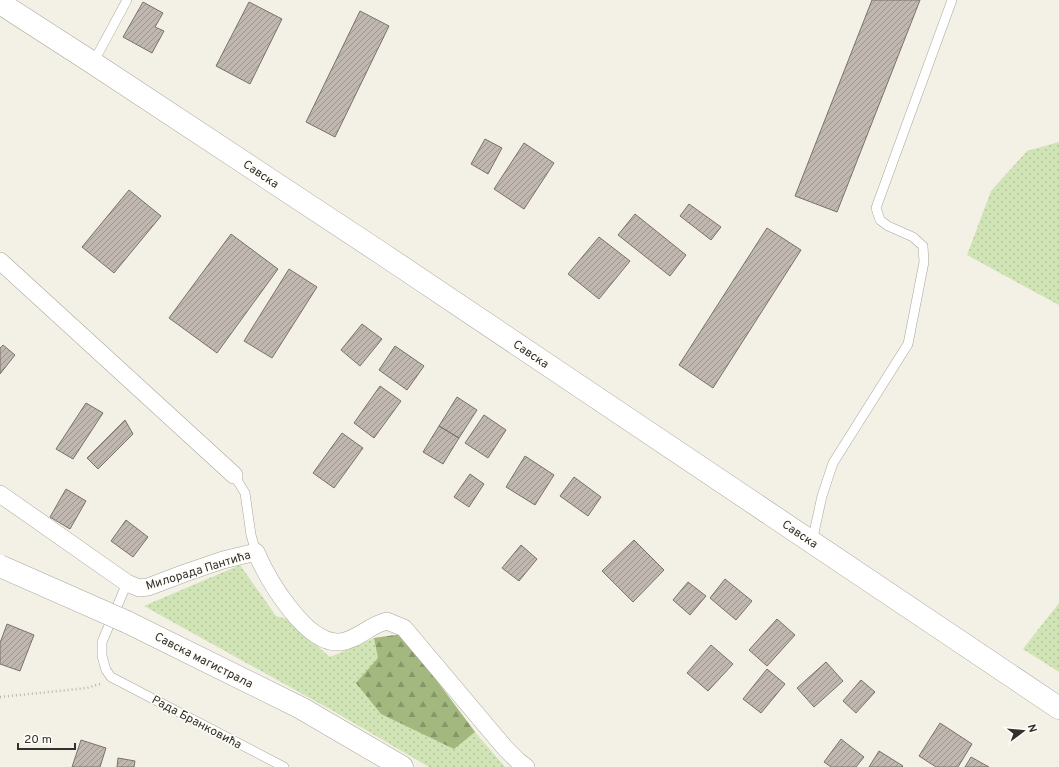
<svg xmlns="http://www.w3.org/2000/svg" width="1059" height="767" viewBox="0 0 1059 767" font-family="Overpass,sans-serif">
<style>
.green{fill:url(#green-dots)}
.forest{fill:url(#forest-firs)}
.building{fill:url(#building-hatch);stroke:#79726c}
.lines{fill:none;stroke-linecap:round;stroke-linejoin:round}
.lane-casing{stroke:#a8a59d;stroke-width:10}
.street-casing{stroke:#a8a59d;stroke-width:18}
.secondary-casing{stroke:#a8a59d;stroke-width:23}
.primary-casing{stroke:#a8a59d;stroke-width:23}
.path{stroke:#b8b5ad;stroke-width:2.5;stroke-dasharray:1 3;stroke-linecap:butt}
.lane{stroke:#fff;stroke-width:9}
.street{stroke:#fff;stroke-width:17}
.secondary{stroke:#fff;stroke-width:22}
.primary{stroke:#fff;stroke-width:22}
.primary-bridge-casing{stroke:#a8a59d;stroke-width:23;stroke-linecap:butt}
.primary-bridge{stroke:#fff;stroke-width:22}
.labels{text-anchor:middle;stroke-width:3;stroke-linejoin:round;paint-order:stroke}
.street-label{font-size:12px;fill:#32312e;stroke:#fffdf7}
</style>
<defs>
<pattern id="green-dots" width="8" height="8" patternUnits="userSpaceOnUse"><rect width="8" height="8" fill="#d1e4b5"/><path d="M2 2h.1M6 6h.1" fill="none" stroke="#b4c49c" stroke-width="1.8" stroke-linecap="round"/></pattern>
<pattern id="forest-firs" width="22" height="20" patternUnits="userSpaceOnUse"><rect width="22" height="20" fill="#a2b87e"/><path d="M5 1l3.5 6h-7zM16 11l3.5 6h-7z" fill="#859668"/></pattern>
<pattern id="building-hatch" width="6" height="6" patternUnits="userSpaceOnUse"><rect width="6" height="6" fill="#bfb7b0"/><path d="M-1 1l2-2M0 6l6-6M5 7l2-2" fill="none" stroke="#9c9590"/></pattern>
</defs>
<rect width="100%" height="100%" fill="#f3f0e6"/>
<path class="green" d="M1059 142V305L967 255 991 191 1027 151Z
M240 565 276 616 286 619 330 657 374 638 402 634 475 732 505 767H429L335 712 144 606Z
M1059 603V672L1023 649Z"/>
<path class="forest" d="M402 634 475 732 454 749 381 714 356 683 378 658 374 638Z"/>
<path class="building" d="M872 0H920L837 212 795 196Z
M143 2 163 13 155 27 164 31 152 53 123 37Z
M249 2 282 19 250 84 216 66Z
M360 11 389 26 335 137 306 122Z
M485 139 502 148 488 174 471 164Z
M524 143 554 163 524 209 494 189Z
M129 190 161 216 114 273 82 247Z
M689 204 721 227 711 240 680 216Z
M635 214 686 255 670 276 618 235Z
M767 228 801 250 713 388 679 365Z
M231 234 278 269 217 353 169 318Z
M599 237 630 261 599 299 568 274Z
M289 269 317 287 272 358 244 341Z
M362 324 382 339 360 366 341 350Z
M3 345 15 355 0 374V348Z
M395 346 424 366 407 390 379 370Z
M380 386 401 401 374 438 354 423Z
M457 397 477 410 459 438 439 426Z
M86 403 103 413 73 459 56 449Z
M484 415 506 430 488 458 465 443Z
M125 420 133 434 98 469 87 458Z
M439 426 459 438 443 464 423 452Z
M342 433 363 448 334 488 313 473Z
M525 456 554 475 535 505 506 487Z
M470 474 484 484 469 507 454 497Z
M574 477 601 497 588 516 560 496Z
M66 489 86 501 70 529 50 517Z
M126 520 148 537 133 557 111 541Z
M634 540 664 570 633 602 602 571Z
M521 545 537 559 519 581 502 568Z
M725 579 752 601 736 620 710 598Z
M688 582 706 596 690 615 673 600Z
M777 619 795 635 767 666 749 650Z
M7 624 34 635 20 671 0 664V643Z
M711 645 733 664 708 691 687 673Z
M826 662 843 681 814 707 797 688Z
M767 669 785 684 761 713 743 699Z
M861 680 875 692 856 713 843 701Z
M940 723 972 744 958 767H936L919 756Z
M841 739 864 757 856 767H831L824 762Z
M81 740 106 748 100 767H72Z
M879 751 903 766 902 767H869Z
M971 757 989 767H965Z
M118 758 135 761 134 767H117Z"/>
<g class="lines">
<g class="lane-casing">
<path id="lane" d="M93 63 127 0
M234 475 245 493 251 535 256 552
M812 542 822 496 833 463 908 344 924 262 923 246 913 237 888 226 880 220 876 208 952 0
M127 583 102 642V656L106 670 111 677 284 767"/>
</g>
<g class="street-casing">
<path id="street" d="M0 261 234 475
M0 494 127 583 139 588 148 587 185 573 223 560 256 552C268 580 306 645 340 642 358 640 369 625 387 621L404 628 505 748 518 761 526 767"/>
</g>
<g class="secondary-casing">
<path id="secondary" d="M0 3 93 63 381 253 1059 708"/>
</g>
<g class="primary-casing">
<path id="primary" d="M127 622 301 708 402 767"/>
</g>
<path class="path" d="M0 697 87 688 100 684"/>
<use href="#lane" class="lane"/>
<use href="#street" class="street"/>
<use href="#secondary" class="secondary"/>
<use href="#primary" class="primary"/>
<g class="primary-bridge-casing">
<path id="primary-bridge" d="M0 566 127 622"/>
</g>
<use href="#primary-bridge" class="primary-bridge"/>
</g>
<g class="labels">
<g class="street-label">
<text transform="translate(261 174) rotate(34)" y="4">Савска</text>
<text transform="translate(531 354) rotate(34)" y="4">Савска</text>
<text transform="translate(800 534) rotate(34)" y="4">Савска</text>
<text transform="translate(198 570) rotate(-17)" y="4">Милорада Пантића</text>
<text transform="translate(204 660) rotate(27)" y="4">Савска магистрала</text>
<text transform="translate(197 722) rotate(28)" y="4">Рада Бранковића</text>
</g>
</g>
<g transform="translate(1023 731) rotate(74)" stroke="#fffdf7" stroke-width="3" paint-order="stroke">
<path d="M0-3L7 15L0 10L-7 15Z" fill="#32312e"/>
<text y="-6" font-size="11" font-weight="bold" text-anchor="middle" fill="#32312e">N</text>
</g>
<path d="M18 743v6h57v-6" fill="none" stroke="#32312e" stroke-width="2"/>
<text x="24" y="743" font-size="12" fill="#32312e" stroke="#fffdf7" stroke-width="3" paint-order="stroke">20 m</text>
</svg>
